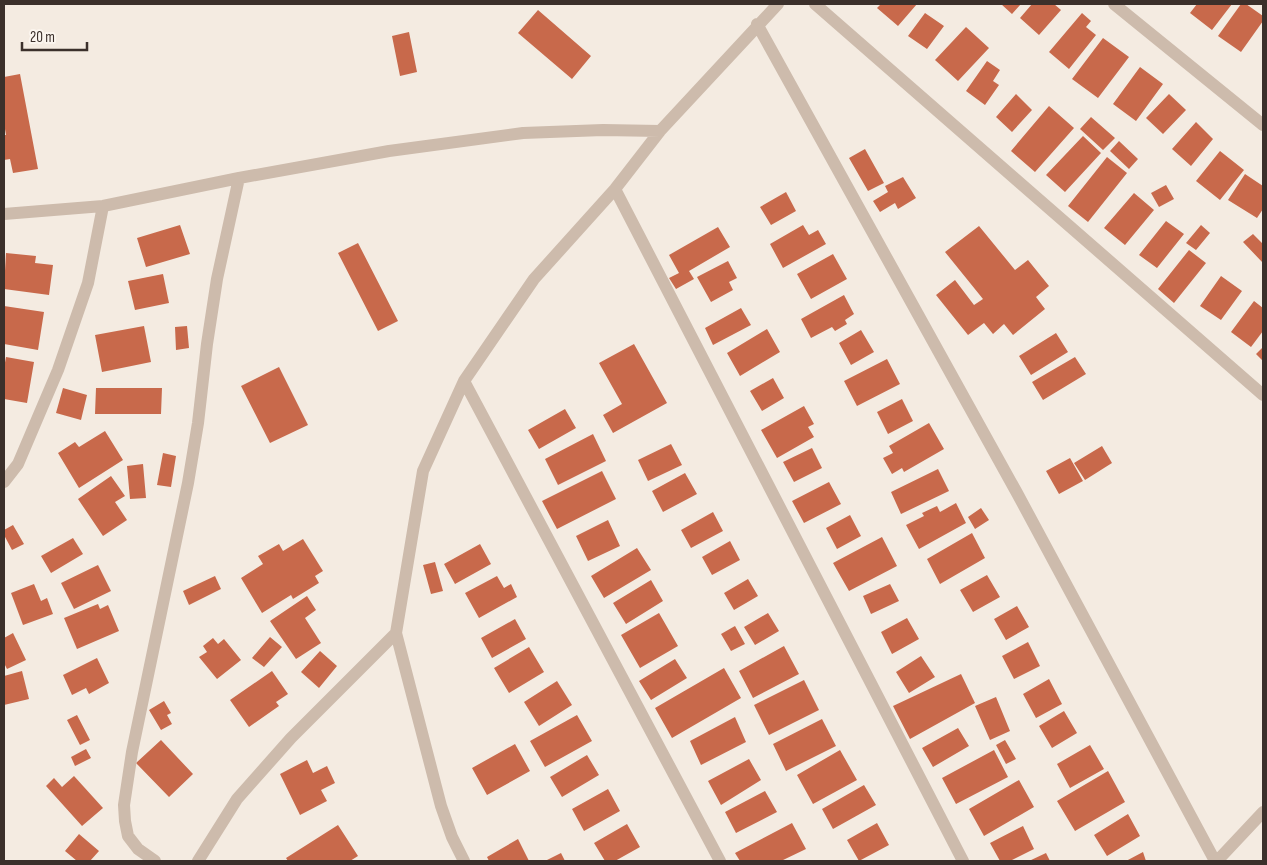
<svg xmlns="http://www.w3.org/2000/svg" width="1267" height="865" viewBox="0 0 1267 865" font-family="'Sofia Sans Condensed',sans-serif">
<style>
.building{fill:#c8694b}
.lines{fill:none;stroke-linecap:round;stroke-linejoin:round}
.minor{stroke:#cdbbac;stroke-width:12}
</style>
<rect width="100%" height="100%" fill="#f4ebe1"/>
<path class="building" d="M881 4H917L898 26 877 8Z
M1001 4H1021L1012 14Z
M1032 4H1054L1061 10 1039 35 1020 18Z
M1197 4H1232L1212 30 1190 13Z
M1241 4H1246L1263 16V21L1241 52 1218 36Z
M538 10 591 56 572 79 518 33Z
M925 13 944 26 927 49 908 36Z
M1082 13 1091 21 1086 27 1096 35 1069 69 1049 52Z
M966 27 989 48 958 81 935 60Z
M409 32 417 72 400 76 392 36Z
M1103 38 1129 57 1098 98 1072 79Z
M987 61 1000 70 993 81 999 85 985 105 966 91Z
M1140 67 1163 84 1136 121 1113 104Z
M20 74 38 169 13 173 10 159 4 160V135H6L4 123V77Z
M1016 94 1032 110 1012 132 996 117Z
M1169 94 1186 110 1163 134 1146 118Z
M1049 106 1074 128 1035 172 1011 151Z
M1091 117 1115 138 1103 150 1080 129Z
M1196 122 1213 139 1191 166 1172 149Z
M1083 136 1101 153 1065 192 1046 175Z
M1119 141 1138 159 1129 169 1110 151Z
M865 149 884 183 868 191 849 158Z
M1220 151 1244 170 1220 200 1196 181Z
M1107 157 1127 173 1088 222 1068 206Z
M1245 174 1263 186V209L1257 218 1228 200Z
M903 177 916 198 898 209 895 203 880 212 873 201 888 192 885 186Z
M1166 185 1174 199 1159 207 1151 193Z
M786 192 796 211 771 225 760 207Z
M1134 193 1154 210 1125 245 1104 228Z
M1166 221 1184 234 1157 268 1139 255Z
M180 225 190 254 146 267 137 238Z
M803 225 809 235 818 230 826 244 783 268 770 244Z
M1201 225 1210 233 1196 250 1186 243Z
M979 226 1015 270 1028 260 1049 286 1036 297 1045 309 1013 335 1004 324 993 334 984 323 968 335 936 295 955 280 974 305 983 299 945 252Z
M718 227 730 247 689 271 694 279 676 289 669 278 679 273 669 255Z
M1253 234 1263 244V263L1243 242Z
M358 243 398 321 378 331 338 253Z
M1189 250 1206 263 1174 303 1158 289Z
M6 253 36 256 35 263 53 265 49 295 4 289Z
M833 254 847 279 811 299 797 274Z
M728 261 737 278 729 282 733 290 711 302 697 277Z
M163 274 169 303 135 310 128 281Z
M1221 276 1242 291 1221 320 1200 306Z
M844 295 854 314 845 320 847 324 835 331 832 327 811 338 801 319Z
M1254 301 1263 308V331L1251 347 1231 332Z
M4 306 44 312 38 350 4 344Z
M741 308 751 325 713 345 705 328Z
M144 326 151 362 102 372 95 335Z
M187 326 189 348 176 350 175 327Z
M767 329 780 352 740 376 727 353Z
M861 330 874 352 851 365 839 343Z
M1056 333 1068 352 1031 375 1019 356Z
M634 344 667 403 613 433 603 415 622 404 599 363Z
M1263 347V361L1256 354Z
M6 357 34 362 27 403 4 399V368Z
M1075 357 1086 374 1043 400 1032 382Z
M887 359 900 384 857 406 844 381Z
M279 367 308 425 270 443 241 386Z
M773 378 784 398 762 411 750 391Z
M63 388 87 395 81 420 56 413Z
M96 388H162L161 414H95Z
M902 399 913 421 888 434 877 412Z
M804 406 814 424 808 427 814 437 777 458 761 430Z
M565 409 576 428 539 449 528 430Z
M929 423 944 449 904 472 902 468 892 474 883 458 893 453 889 446Z
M105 431 123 460 79 488 58 453 75 442 79 447Z
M593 434 606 461 558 485 545 459Z
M671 444 682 465 648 481 638 460Z
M1102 446 1112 463 1085 480 1074 463Z
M812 448 822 468 794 482 783 462Z
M163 453 176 456 171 487 157 485Z
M1070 458 1083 481 1059 494 1046 471Z
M143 464 146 498 130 499 127 466Z
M938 469 949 491 901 514 891 492Z
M602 471 616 499 557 529 542 501Z
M685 473 697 494 663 512 652 491Z
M111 476 125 496 115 502 127 520 103 536 78 499Z
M829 482 841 504 804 523 792 501Z
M956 503 966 523 919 549 906 525 924 516 922 513 937 506 940 512Z
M981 508 989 520 975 529 968 517Z
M713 512 723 531 691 548 681 530Z
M850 515 861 536 837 549 826 528Z
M608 520 620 546 588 561 576 536Z
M13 525 24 544 12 550 4 535V530Z
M972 533 985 558 940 584 927 559Z
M882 537 897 566 849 591 833 563Z
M73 538 83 554 51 573 41 556Z
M303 539 323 571 315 576 319 583 293 599 291 595 262 613 241 578 263 564 258 556 279 544 283 551Z
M730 541 740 560 712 575 702 557Z
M480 544 491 564 455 584 444 564Z
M637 548 651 570 604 598 591 576Z
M435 562 443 591 431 594 423 565Z
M98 565 111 591 74 609 61 583Z
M987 575 1000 597 973 612 960 590Z
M215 576 221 589 189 605 183 591Z
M497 576 504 588 511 584 517 597 479 618 465 593Z
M748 579 758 596 734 610 724 593Z
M651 580 663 601 626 624 613 603Z
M34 584 41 601 47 598 53 614 23 625 11 593Z
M890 584 899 601 871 614 863 596Z
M307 596 316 610 305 618 321 643 296 659 270 621Z
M98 604 100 609 108 605 119 631 77 649 64 618Z
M1017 606 1029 627 1006 640 994 619Z
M659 613 678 646 640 668 621 635Z
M768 613 779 631 755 645 744 627Z
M907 618 919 639 892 654 881 632Z
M515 619 526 639 492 658 481 638Z
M735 626 745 644 731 651 721 634Z
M13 633 26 660 7 669 4 663V638Z
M270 637 282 647 264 667 252 658Z
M213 638 218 644 224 639 241 660 217 679 199 657 207 652 203 646Z
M1028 642 1040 666 1014 679 1002 656Z
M784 646 799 674 753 698 739 671Z
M529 647 544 672 509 693 494 668Z
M320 651 337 666 319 688 301 672Z
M921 656 935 677 909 693 896 672Z
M97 658 109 683 89 694 86 688 72 695 63 675Z
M675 659 687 678 651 700 639 681Z
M724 668 741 698 672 738 655 708Z
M22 671 29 699 4 705V676Z
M272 671 288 694 276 702 279 706 249 727 230 700Z
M961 674 975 703 910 739 893 706Z
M1049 679 1062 704 1036 718 1023 694Z
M804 680 819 710 769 735 754 705Z
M557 681 572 705 539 726 524 702Z
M996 697 1010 731 990 740 975 706Z
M164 701 171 713 167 715 172 724 161 730 149 710Z
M1064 711 1077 733 1052 748 1039 726Z
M77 715 90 740 80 745 67 720Z
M577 715 592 741 545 767 530 741Z
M735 717 746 742 701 765 690 741Z
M822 719 836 746 786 771 773 744Z
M958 728 969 746 933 767 922 748Z
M161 740 193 774 169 797 136 763Z
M1005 740 1016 759 1006 764 996 745Z
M515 744 530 771 487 795 472 768Z
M1090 745 1104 769 1070 788 1057 764Z
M86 749 91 758 75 766 71 757Z
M840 750 857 780 813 804 797 775Z
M994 750 1008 777 956 804 942 778Z
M587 755 599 775 562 797 550 777Z
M749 759 761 780 721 805 708 781Z
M307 760 313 773 327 766 335 783 321 790 327 801 300 815 280 774Z
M1108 771 1125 802 1075 831 1057 801Z
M74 776 103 808 82 826 46 786 54 778 62 787Z
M1019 780 1034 807 984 836 969 809Z
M864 785 876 805 833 829 822 809Z
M608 789 620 811 584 831 572 809Z
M765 791 777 812 736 833 725 812Z
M1128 814 1140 836 1107 856 1094 835Z
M792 823 806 849 781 861H740L735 853Z
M877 823 889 845 859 861 847 840Z
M627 824 640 847 615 861H605L594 843Z
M338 825 358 856 350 861H288L286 858Z
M1023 826 1034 849 1010 861H1000L990 843Z
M79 834 99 851 90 861H77L65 851Z
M518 839 529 861H489L487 857Z
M1143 852 1146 861H1126Z
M561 853 565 861H545Z
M1046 853 1050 861H1029Z"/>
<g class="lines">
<path class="minor" d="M815 4 1263 395
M1114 4 1263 125
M757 24 1017 493 1215 861
M615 189 963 861
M4 214 103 206 239 178 389 151 523 133 603 130 660 131
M464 381 720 861
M4 482 18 464 58 370 88 283 103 206
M155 861 138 849 128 836 125 821 124 805 132 752 188 483 198 423 207 344 217 279 239 178
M198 861 237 799 291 738 396 633
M464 861 452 837 441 806 396 633 423 471 464 381 534 279 615 189 660 131 778 4
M1217 861 1263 812"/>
</g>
<rect width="1267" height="865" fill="none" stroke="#3b302b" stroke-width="10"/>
<path d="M22 42v8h65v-8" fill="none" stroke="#3b302b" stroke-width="2.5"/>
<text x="30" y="42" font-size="15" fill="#3b302b" stroke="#fbf5ee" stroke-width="4" paint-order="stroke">20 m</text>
</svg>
